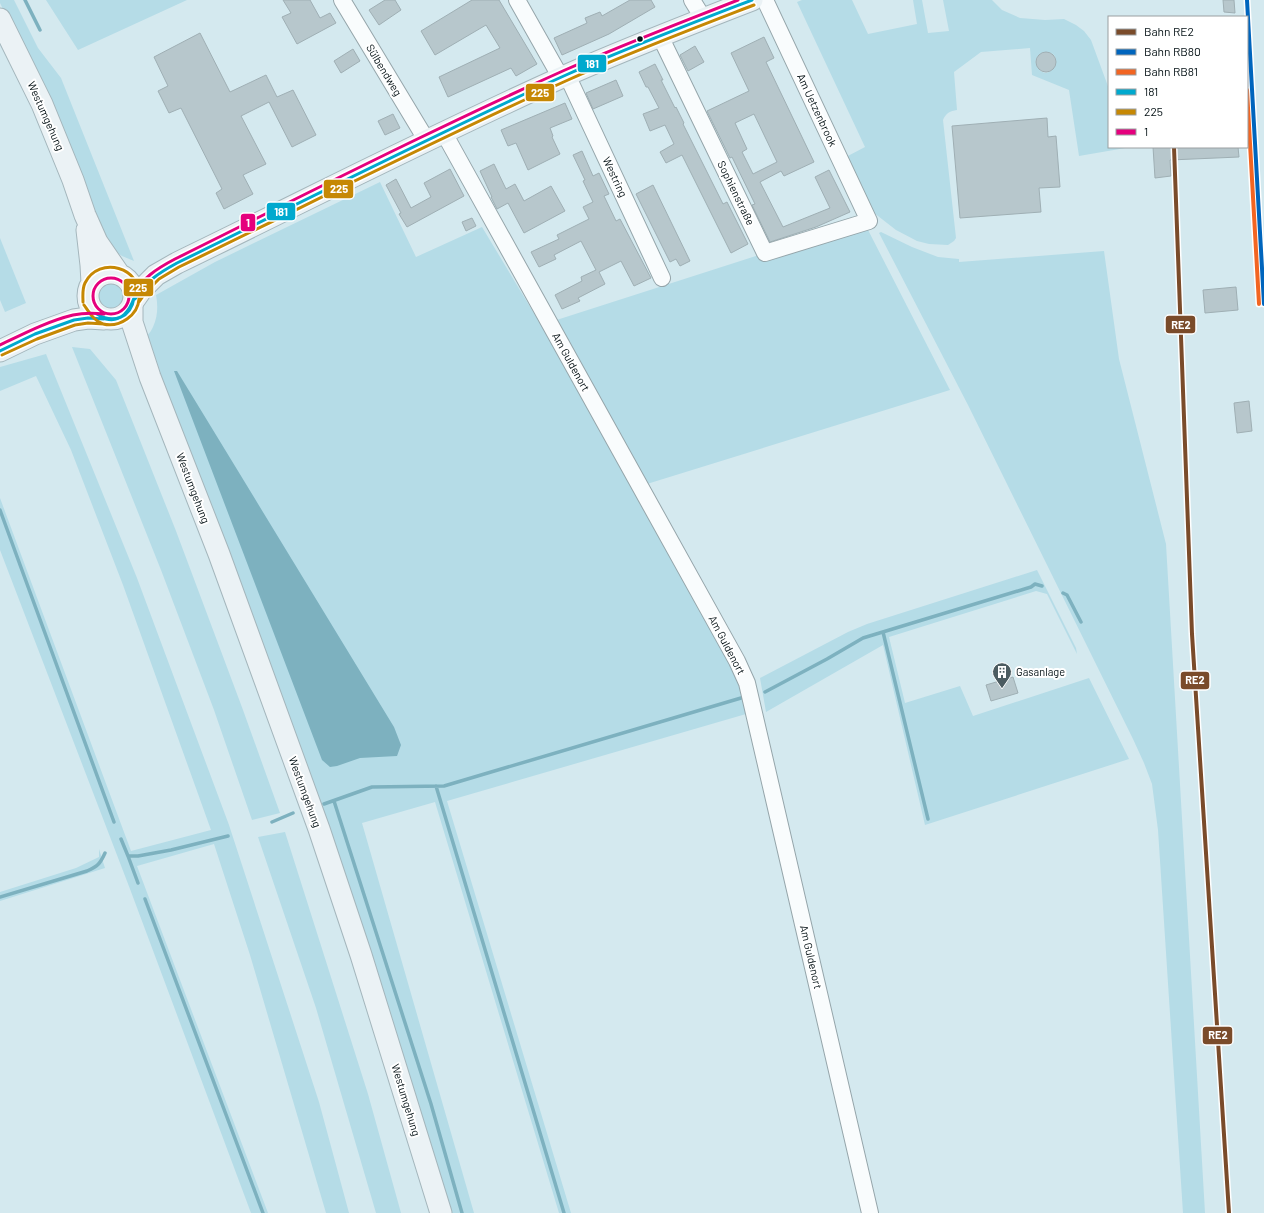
<svg xmlns="http://www.w3.org/2000/svg" width="1264" height="1213" viewBox="0 0 1264 1213" font-family="Barlow,sans-serif">
<style>
.green{fill:#b5dce7;fill-rule:evenodd}
.water{fill:#7db1bf}
.lines{fill:none;stroke-linecap:round;stroke-linejoin:round}
.stream{stroke:#7db1bf;stroke-width:3.5}
.building{fill:#b7c7cc;stroke:#9fafb4;fill-rule:evenodd}
.minor-casing{stroke:#95a5aa;stroke-width:18}
.major-casing{stroke:#a4b6bc;stroke-width:23}
.minor{stroke:#f9fcfd;stroke-width:16}
.major{stroke:#ebf2f5;stroke-width:21}
.bus-1-casing{stroke:#fff;stroke-width:6}
.bus-2-casing{stroke:#fff;stroke-width:6}
.bus-3-casing{stroke:#fff;stroke-width:6}
.bus-1{stroke:#00a9ce;stroke-width:3}
.bus-2{stroke:#c68804;stroke-width:3}
.bus-3{stroke:#e5007d;stroke-width:3}
.rail-1-casing{stroke:#fff;stroke-width:7}
.rail-2-casing{stroke:#fff;stroke-width:7}
.rail-3-casing{stroke:#fff;stroke-width:7}
.rail-1{stroke:#7a4b2a;stroke-width:4}
.rail-2{stroke:#0065bd;stroke-width:4}
.rail-3{stroke:#f26522;stroke-width:4}
.bus-dot{fill:#031014;stroke:#fff;stroke-width:1.5}
.labels{text-anchor:middle;stroke-width:4;stroke-linejoin:round;paint-order:stroke}
.street-label{font-size:11px;fill:#031014;stroke:#fff}
.poi-label{font-size:11px;fill:#031014;stroke:#fff;text-anchor:start}
.line-badge{stroke:#fff;stroke-width:1.5}
.badge-label{font-size:11px;text-anchor:middle;font-weight:bold;fill:#fff}
</style>
<rect width="100%" height="100%" fill="#d4e9ef"/>
<path class="green" d="M0 0H14L38 48 61 78 134 261 122 256 107 246 37 78 0 3Z
M46 0H187L78 50Z
M802 0H852L868 34 917 24 913 0H922L928 33 949 31 943 0H992L1002 10 1020 18 1045 20 1064 19 1076 25 1084 31 1091 40 1109 89V147H1131L1079 156 1069 90 1032 75 1030 48 981 52 954 72 957 110C950 111 946 113 943 120L956 238 954 241 948 245 929 244 917 241 896 230 869 209 844 158 865 147 797 2ZM1044 52C1068 51 1050 85 1038 68 1033 61 1037 55 1044 52Z
M380 182 416 257 482 227 541 325 759 255 866 226 950 390 634 488 736 672 742 690 746 714 447 801 571 1213H559L435 802 362 823 474 1213H450L317 792 146 344C146 333 149 336 153 327 158 316 158 305 156 295L215 262Z
M881 232 912 247 938 257 959 259V262L1104 251 1119 359 1166 544 1205 1213H1183L1158 830 1152 784 1144 763 1133 739 968 405 879 233Z
M0 238 26 303 5 312 0 300Z
M108 278C118 278 125 283 128 291L122 310C97 324 80 288 108 278Z
M72 347 90 349 116 380 176 531 243 710 280 813 252 820 214 710 161 570Z
M46 354 137 578 229 825 319 1102 349 1213H326L250 955 214 844 137 866 268 1213H251L130 889 0 550V498L131 851 211 830 123 585 71 450 36 376 0 391V367Z
M1037 570 1076 648 1077 654 1047 594 1036 591 889 637 905 703 960 686 973 716 1089 678 1129 759 925 825 883 645 766 712 760 678 848 632 867 624Z
M285 832 368 1094 401 1213H376L316 1008 258 837Z
M99 849 105 868 0 901V892L76 868 99 857Z"/>
<path class="water" d="M174 371H177L394 727 401 745 397 756 360 758 337 766 330 767 322 760Z"/>
<g class="lines">
<path class="stream" d="M25 0 40 30
M0 510 114 822
M1063 593 1067 595 1081 622
M883 632 928 819
M765 692 827 659 863 638 1031 587 1035 584 1042 586
M436 786 564 1213
M334 801 431 1104 462 1213
M324 804 372 787 444 786 741 698
M272 822 293 813
M121 839 128 856H138L171 850 228 836
M128 856 138 883
M0 897 87 871C98 866 100 864 105 853
M145 899 263 1213"/>
</g>
<path class="building" d="M283 0H310L320 18 330 13 336 23 297 44 282 17 291 13Z
M385 0H395L401 10 379 25 369 10Z
M472 0H499L537 64 516 76 511 68 448 97 439 77 500 48 486 25 435 55 421 31Z
M630 0H651L655 7 609 34 562 55 554 38 585 24 587 23 585 18 600 12 602 16Z
M1223 0H1234L1235 13 1224 12Z
M200 33 230 92 266 75 277 97 293 90 316 135 292 147 269 102 241 116 266 164 243 175 253 194 224 209 216 193 222 189 181 108 169 113 158 91 168 86 154 57Z
M764 37 774 58 766 62 814 162 784 176 781 171 760 182 783 227 830 208 815 177 829 170 850 212 816 227 770 242 752 205 755 204 732 157 730 158 707 111 749 91 731 53ZM754 114 777 162 753 174 742 152 747 149 735 123Z
M695 46 704 62 688 71 680 55Z
M353 49 360 61 341 73 334 61Z
M1036 62a10 10 0 1 1 20 0a10 10 0 1 1-20 0Z
M655 64 663 80H661L675 108 676 107 684 123 683 124 723 204 727 202 748 244 731 253 682 155 666 163 660 152 674 144 665 125 650 131 643 114 659 108 648 87H646L639 72Z
M616 80 623 96 593 109 586 93Z
M565 103 572 119 550 128 553 136 552 137 560 154 528 170 516 143 508 146 501 130Z
M393 114 400 128 385 135 378 121Z
M1047 118 1048 137 1056 136 1060 187 1039 188 1041 212 960 218 952 126Z
M1153 147H1238L1239 157 1170 160 1171 176 1155 178Z
M582 151 593 176 599 173 609 194 604 196 616 221 620 219 651 278 634 286 621 261 599 272 605 284 578 298 580 301 562 309 555 295 582 281 581 277 596 270 581 241 554 255 556 259 539 267 531 252 559 239 557 235 589 219 583 207 593 202 583 181 585 180 573 155Z
M494 164 506 189 515 184 524 201 551 186 565 211 524 233 508 203 497 209 491 197H492L480 171Z
M450 169 464 196 407 227 399 214 401 213 386 185 396 179 411 208 431 197 424 183Z
M653 185 690 261 680 266 676 259 670 262 636 194Z
M472 218 476 226 466 231 462 222Z
M1236 287 1238 310 1205 313 1203 290Z
M1249 401 1252 431 1237 433 1234 403Z
M1013 677 1018 693 991 701 986 685Z"/>
<g class="lines">
<g class="minor-casing">
<path id="minor" d="M342 0 427 141
M517 0 561 78
M692 0 703 18
M660 36 765 253 869 221 765 0
M567 75 662 278
M445 132 449 142 737 661 747 683 870 1213"/>
</g>
<g class="major-casing">
<path id="major" d="M0 19 42 104 73 180 85 215 97 242 119 274
M87 230 91 265 92 283
M88 296a23 23 0 1 1 46 0a23 23 0 1 1-46 0Z
M135 299 142 289 156 275 177 263C307 200 435 134 567 75 628 48 690 24 752 0
M132 306V322L150 377 219 554 319 829 361 955 441 1213
M0 351 35 334 74 320 88 318 104 319"/>
</g>
<use href="#minor" class="minor"/>
<use href="#major" class="major"/>
<g class="bus-1-casing">
<path id="bus-1" d="M135 299C148 280 157 274 177 263 306 200 435 134 566 75 627 48 690 24 752 0
M97 314C100 316 103 318 106 319 121 323 130 310 134 298
M97 314C113 324 131 318 134 298
M0 351 35 334 74 320 88 318 104 319"/>
</g>
<g class="bus-2-casing">
<path id="bus-2" d="M83 302C83 296 82 289 85 283 99 255 143 267 139 299 138 315 120 328 103 324 94 321 89 312 84 305
M139 302 146 292 159 279 179 267C309 204 437 139 568 80 629 53 692 29 754 5
M2 355 37 339 75 325 88 323 104 324"/>
</g>
<g class="bus-3-casing">
<path id="bus-3" d="M93 296a18 18 0 1 1 36 0a18 18 0 1 1-36 0Z
M131 296C145 277 154 270 175 259 304 195 433 129 565 70 622 45 680 23 738 0
M0 345C23 334 48 321 73 315 83 313 94 313 104 314"/>
</g>
<use href="#bus-1" class="bus-1"/>
<use href="#bus-2" class="bus-2"/>
<use href="#bus-3" class="bus-3"/>
<g class="rail-1-casing">
<path id="rail-1" d="M1174 147 1192 634 1229 1213"/>
</g>
<g class="rail-2-casing">
<path id="rail-2" d="M1247 0 1264 304"/>
</g>
<g class="rail-3-casing">
<path id="rail-3" d="M1247 90 1259 304"/>
</g>
<use href="#rail-1" class="rail-1"/>
<use href="#rail-2" class="rail-2"/>
<use href="#rail-3" class="rail-3"/>
</g>
<defs>
<g id="building-pin" transform="scale(1)"><path d="M0 17L-7.5 6A9.5 9.5 0 1 1 7.5 6Z" fill="#4c5c61" stroke="#fff"/><path d="M-4-6H4V6H1V3H-1V6H-4ZM-2.5-4.3h1.7v1.8h-1.7ZM.8-4.3h1.7v1.8H.8ZM-2.5-1h1.7V.8h-1.7ZM.8-1h1.7V.8H.8Z" fill="#fff"/></g>
</defs>
<g fill-rule="evenodd">
<use href="#building-pin" x="1002" y="672"/>
</g>
<circle class="bus-dot" cx="640" cy="39" r="3.5"/>
<g class="labels">
<g class="street-label">
<text transform="translate(384 70) rotate(59)" y="4">Sülbendweg</text>
<text transform="translate(817 110) rotate(65)" y="4">Am Uetzenbrook</text>
<text transform="translate(46 116) rotate(66)" y="4">Westumgehung</text>
<text transform="translate(615 177) rotate(65)" y="4">Westring</text>
<text transform="translate(736 193) rotate(64)" y="4">Sophienstraße</text>
<text transform="translate(571 362) rotate(61)" y="4">Am Guldenort</text>
<text transform="translate(193 488) rotate(69)" y="4">Westumgehung</text>
<text transform="translate(727 645) rotate(62)" y="4">Am Guldenort</text>
<text transform="translate(305 792) rotate(70)" y="4">Westumgehung</text>
<text transform="translate(811 957) rotate(77)" y="4">Am Guldenort</text>
<text transform="translate(406 1100) rotate(73)" y="4">Westumgehung</text>
</g>
<g class="poi-label">
<text x="1016" y="676">Gasanlage</text>
</g>
</g>
<g class="line-badge">
<rect x="577" y="54" width="30" height="19" rx="4" fill="#00a9ce"/>
<rect x="525" y="83" width="30" height="19" rx="4" fill="#c68804"/>
<rect x="323" y="179" width="31" height="20" rx="4" fill="#c68804"/>
<rect x="266" y="202" width="30" height="19" rx="4" fill="#00a9ce"/>
<rect x="240" y="213" width="16" height="19" rx="4" fill="#e5007d"/>
<rect x="123" y="278" width="31" height="19" rx="4" fill="#c68804"/>
<rect x="1165" y="315" width="31" height="19" rx="4" fill="#7a4b2a"/>
<rect x="1180" y="671" width="30" height="19" rx="4" fill="#7a4b2a"/>
<rect x="1202" y="1026" width="31" height="19" rx="4" fill="#7a4b2a"/>
</g>
<g class="badge-label">
<text x="592" y="68">181</text>
<text x="540" y="97">225</text>
<text x="339" y="193">225</text>
<text x="281" y="216">181</text>
<text x="248" y="227">1</text>
<text x="138" y="292">225</text>
<text x="1181" y="329">RE2</text>
<text x="1195" y="684">RE2</text>
<text x="1218" y="1039">RE2</text>
</g>
<rect x="1108" y="16" width="140" height="132" fill="#ffffff" stroke="#9a9fa1"/>
<rect x="1116" y="29" width="20" height="6" fill="#7a4b2a" stroke="#9a9fa1"/>
<text x="1144" y="36" font-size="12" fill="#031014">Bahn RE2</text>
<rect x="1116" y="49" width="20" height="6" fill="#0065bd" stroke="#9a9fa1"/>
<text x="1144" y="56" font-size="12" fill="#031014">Bahn RB80</text>
<rect x="1116" y="69" width="20" height="6" fill="#f26522" stroke="#9a9fa1"/>
<text x="1144" y="76" font-size="12" fill="#031014">Bahn RB81</text>
<rect x="1116" y="89" width="20" height="6" fill="#00a9ce" stroke="#9a9fa1"/>
<text x="1144" y="96" font-size="12" fill="#031014">181</text>
<rect x="1116" y="109" width="20" height="6" fill="#c68804" stroke="#9a9fa1"/>
<text x="1144" y="116" font-size="12" fill="#031014">225</text>
<rect x="1116" y="129" width="20" height="6" fill="#e5007d" stroke="#9a9fa1"/>
<text x="1144" y="136" font-size="12" fill="#031014">1</text>
</svg>
